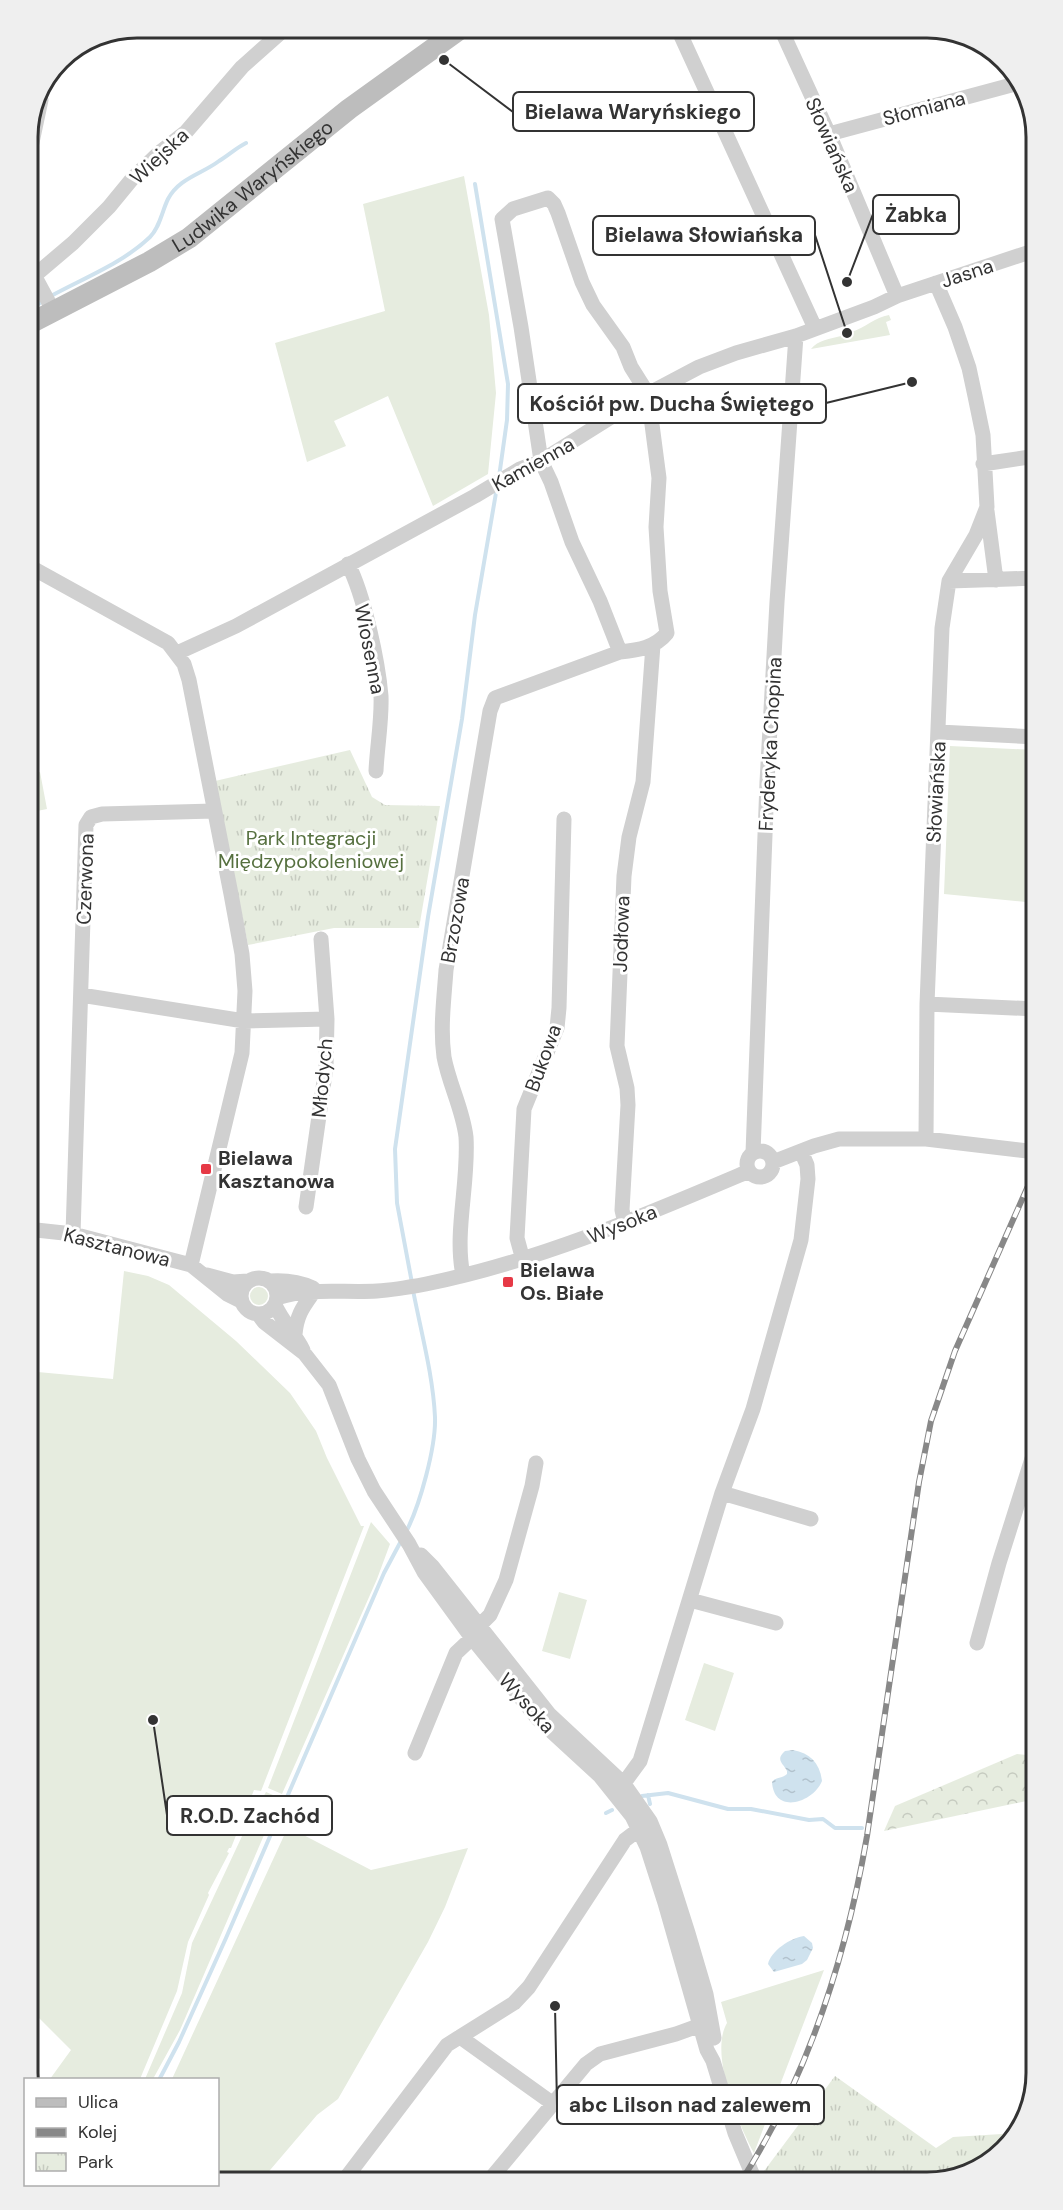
<svg xmlns="http://www.w3.org/2000/svg" width="1063" height="2210" viewBox="0 0 1063 2210" font-family="'DM Sans',sans-serif">
<style>
.green{fill:#e6ecdf}
.forest{fill:url(#forest-crowns)}
.park{fill:url(#park-tufts)}
.water{fill:url(#water-ripples)}
.lines{fill:none;stroke-linecap:round;stroke-linejoin:round}
.stream{stroke:#cfe2ee;stroke-width:4}
.street{stroke:#d0d0d0;stroke-width:15}
.secondary{stroke:#bdbdbd;stroke-width:21}
.rail-casing{stroke:#888;stroke-width:6}
.rail{stroke:#fff;stroke-width:4;stroke-dasharray:11;stroke-linecap:butt}
.poi-dot{fill:#e63946;stroke:#fff;stroke-width:2}
.labels{text-anchor:middle;stroke-width:6;stroke-linejoin:round;paint-order:stroke}
.street-label{font-size:20px;fill:#333;stroke:#fff}
.park-label{font-size:20px;fill:#56703f;stroke:#fff}
.poi-label{font-size:20px;font-weight:bold;fill:#333;stroke:#fff;text-anchor:start}
.rim{fill:none;stroke:#333;stroke-width:3}
.leader{fill:none;stroke:#333;stroke-width:2}
.callout-dot{fill:#333;stroke:#fff;stroke-width:2}
.callout{fill:#fff;stroke:#333;stroke-width:2}
.callout-label{font-size:21px;text-anchor:middle;font-weight:bold;fill:#333}
</style>
<defs>
<pattern id="forest-crowns" width="20" height="18" patternUnits="userSpaceOnUse" patternTransform="scale(1.5)"><rect width="20" height="18" fill="#e6ecdf"/><path d="M2 6a3 3 0 1 1 6 0M12 15a3 3 0 1 1 6 0" fill="none" stroke="#c6cbc0"/></pattern>
<pattern id="park-tufts" width="24" height="20" patternUnits="userSpaceOnUse" patternTransform="scale(1.5)"><rect width="24" height="20" fill="#e6ecdf"/><path d="M3 7l-1-3M5 7V3M7 7l1-3M15 17l-1-3M17 17v-4M19 17l1-3" fill="none" stroke="#c6cbc0"/></pattern>
<pattern id="water-ripples" width="26" height="14" patternUnits="userSpaceOnUse" patternTransform="scale(1.5)"><rect width="26" height="14" fill="#cfe2ee"/><path d="M2 4q2-2 4 0t4 0M15 11q2-2 4 0t4 0" fill="none" stroke="#b2c2cd"/></pattern>
</defs>
<rect width="100%" height="100%" fill="#fff"/>
<path class="green" d="M464 176 489 315 496 393 488 474 433 506 388 396 334 421 346 446 307 462 275 343 385 311 363 204Z
M889 315 891 320 886 322 890 335 811 349C818 340 830 339 841 336L842 338 852 335 851 332C865 328 875 317 889 315Z
M27 701 39 767 27 769Z
M950 746 1036 750V903L944 894Z
M40 772 47 809 27 813V775Z
M124 1271 148 1276 169 1285 236 1341 290 1393 316 1431 327 1458 361 1526H364L263 1786 261 1791 254 1790 231 1848H229L227 1852 229 1853 208 1893 209 1895 188 1942 177 1991 140 2079H50L71 2050 27 2006V1371L113 1379Z
M250 1296a9 9 0 1 1 18 0a9 9 0 1 1-18 0Z
M371 1522 390 1544 377 1579 282 1794 268 1788Z
M559 1592 587 1600 570 1659 542 1651Z
M704 1663 734 1673 715 1731 685 1720Z
M266 1792 280 1798 180 2030 153 2079H145L182 1993 192 1943 243 1834Z
M288 1827 371 1870 468 1848 445 1907 428 1942 338 2099 317 2115 259 2183H218V2080L172 2079Z
M824 1970 754 2153C738 2124 709 2053 727 2023L721 2002Z"/>
<path class="forest" d="M1017 1754 1036 1756V1799L884 1831 895 1806Z"/>
<path class="park" d="M350 750 372 797 385 805 440 806 419 928H334L248 945 215 781Z
M835 2076 936 2148 953 2137 1018 2133 1017 2135 968 2175 927 2183H755Z"/>
<path class="water" d="M793 1750C810 1753 820 1763 822 1781 813 1803 774 1815 772 1782 775 1777 782 1779 787 1774V1771C783 1763 775 1760 785 1751Z
M804 1936 812 1943 813 1948 807 1960 802 1964 774 1972 768 1964C771 1951 790 1938 804 1936Z"/>
<g class="lines">
<path class="stream" d="M475 184 508 384 507 420 499 477
M51 296C84 278 123 263 150 237 160 227 162 211 168 199 179 178 202 174 219 161 229 155 236 148 246 143
M27 310 42 302
M412 1283 397 1203 395 1149 428 917 462 719 475 615 497 487
M406 1532C420 1505 436 1447 435 1417 433 1375 421 1332 413 1290
M648 1795 650 1804
M642 1796 668 1793 728 1809H751L809 1820 823 1819 835 1828H862
M606 1813 612 1810
M159 2080 179 2042 226 1938 384 1573 401 1541"/>
<path class="street" d="M677 27 815 328
M780 27 829 134 897 296
M829 134 1019 83
M27 166 41 100
M548 198 554 204 558 213 582 282 593 305 623 347 631 367 648 394 659 478 656 527 660 591 667 633C655 648 638 650 620 652L600 601 572 542 551 482 541 461 521 327 502 219 513 209Z
M27 251 34 275 54 312
M27 282 73 243 109 207 132 179 159 153 186 132 242 67 287 27
M983 464 1036 456
M987 511 996 580
M348 564C364 595 378 661 381 696 382 720 377 747 376 771
M27 565 168 643 184 664 189 680 231 894 242 954 245 991 242 1053 191 1265
M949 581 1036 578
M177 653 236 626 475 496 520 469 541 461 648 394 699 367 736 353 796 336 874 307 897 296 1036 250
M939 732 1036 737
M81 995 244 1021 327 1019 321 939
M927 1004 1036 1009
M926 1139 927 1004 942 628 949 581 976 535 987 507 983 435 975 396 969 368 955 327 936 283
M747 1164a13 13 0 1 1 26 0a13 13 0 1 1-26 0Z
M753 1153 767 782 777 602 796 336
M773 1162 814 1146 839 1139H926L1036 1152
M306 1207 326 1067 327 1019
M625 1223 622 1210 628 1105 627 1088 617 1046 624 876 629 837 643 782 653 645
M27 1229 73 1234 191 1265 227 1294 241 1301
M73 1234 86 825 91 817 102 814 214 811
M523 1260 517 1238 524 1109 557 1028 559 1008 564 819
M207 1275 233 1282 248 1281
M463 1275C454 1233 469 1182 466 1137 463 1110 449 1084 444 1057 440 1028 444 999 446 970L490 711 495 698 620 652
M241 1296a18 18 0 1 1 36 0a18 18 0 1 1-36 0Z
M270 1281C285 1280 300 1282 313 1288
M277 1298C310 1287 343 1293 377 1291 393 1290 410 1287 426 1284 539 1261 643 1216 749 1171
M275 1305C282 1321 295 1334 303 1350
M258 1314 264 1322 304 1353 329 1385 358 1459 374 1491 409 1544 424 1572 472 1638 538 1719 600 1776 632 1816 647 1847 665 1903 707 2050 713 2061 735 2133 756 2183
M295 1334C297 1313 304 1306 315 1290
M722 1493 811 1519
M421 1555 432 1566 549 1714 624 1784 650 1821 660 1845 688 1933 706 1994 714 2038
M690 1600 776 1623
M977 1643 999 1563 1036 1446
M415 1753 456 1653 472 1638 479 1626 490 1615 506 1580 532 1486 536 1463
M616 1794 640 1761 722 1493 753 1409 801 1240 808 1179 807 1165 801 1151
M460 2037 552 2103
M342 2183 447 2045 514 2003 529 1987 625 1840 646 1824
M487 2183 586 2064 600 2054 676 2034 709 2022"/>
<path class="secondary" id="s1" d="M27 325 149 262 189 238 349 109 463 27"/>
<g class="rail-casing">
<path id="rail" d="M740 2183C807 2079 846 1958 867 1836L919 1482 931 1421 955 1351 1036 1168"/>
</g>
<use href="#rail" class="rail"/>
</g>
<g class="poi-dot">
<rect x="200" y="1163" width="12" height="12" rx="3"/>
<rect x="502" y="1276" width="12" height="12" rx="3"/>
</g>
<g class="labels">
<g class="street-label">
<text transform="translate(924 108) rotate(-15)" y="7">Słomiana</text>
<text transform="translate(832 145) rotate(66)" y="7">Słowiańska</text>
<text transform="translate(159 156) rotate(-43)" y="7">Wiejska</text>
<text dy="7" stroke="none"><textPath href="#s1" startOffset="266">Ludwika Waryńskiego</textPath></text>
<text transform="translate(967 273) rotate(-18)" y="7">Jasna</text>
<text transform="translate(533 464) rotate(-29)" y="7">Kamienna</text>
<text transform="translate(370 649) rotate(79)" y="7">Wiosenna</text>
<text transform="translate(770 744) rotate(-87)" y="7">Fryderyka Chopina</text>
<text transform="translate(936 792) rotate(-87)" y="7">Słowiańska</text>
<text transform="translate(85 879) rotate(-88)" y="7">Czerwona</text>
<text transform="translate(455 920) rotate(-80)" y="7">Brzozowa</text>
<text transform="translate(621 934) rotate(-88)" y="7">Jodłowa</text>
<text transform="translate(543 1058) rotate(-70)" y="7">Bukowa</text>
<text transform="translate(322 1078) rotate(-85)" y="7">Młodych</text>
<text transform="translate(622 1224) rotate(-22)" y="7">Wysoka</text>
<text transform="translate(117 1247) rotate(14)" y="7">Kasztanowa</text>
<text transform="translate(527 1703) rotate(48)" y="7">Wysoka</text>
</g>
<g class="park-label">
<text x="311" y="845">Park Integracji<tspan x="311" dy="23">Międzypokoleniowej</tspan></text>
</g>
<g class="poi-label">
<text x="218" y="1165">Bielawa<tspan x="218" dy="23">Kasztanowa</tspan></text>
<text x="520" y="1277">Bielawa<tspan x="520" dy="23">Os. Białe</tspan></text>
</g>
</g>
<path d="M0 0H1063V2210H0ZM137 38H927A99 99 0 0 1 1026 137V2073A99 99 0 0 1 927 2172H137A99 99 0 0 1 38 2073V137A99 99 0 0 1 137 38Z" fill="#efefef" fill-rule="evenodd"/>
<path class="rim" d="M137 38H927A99 99 0 0 1 1026 137V2073A99 99 0 0 1 927 2172H137A99 99 0 0 1 38 2073V137A99 99 0 0 1 137 38Z"/>
<path class="leader" d="M444 60L513 112M847 282L873 214M847 333L815 235M912 382L826 403M153 1720L167 1815M555 2006L557 2105"/>
<g class="callout-dot">
<circle cx="444" cy="60" r="6"/>
<circle cx="847" cy="282" r="6"/>
<circle cx="847" cy="333" r="6"/>
<circle cx="912" cy="382" r="6"/>
<circle cx="153" cy="1720" r="6"/>
<circle cx="555" cy="2006" r="6"/>
</g>
<g class="callout">
<rect x="513" y="92" width="241" height="39" rx="6"/>
<rect x="873" y="195" width="86" height="39" rx="6"/>
<rect x="593" y="216" width="222" height="39" rx="6"/>
<rect x="518" y="384" width="308" height="39" rx="6"/>
<rect x="167" y="1796" width="165" height="39" rx="6"/>
<rect x="557" y="2085" width="267" height="39" rx="6"/>
</g>
<g class="callout-label">
<text x="633" y="119">Bielawa Waryńskiego</text>
<text x="916" y="222">Żabka</text>
<text x="704" y="242">Bielawa Słowiańska</text>
<text x="672" y="411">Kościół pw. Ducha Świętego</text>
<text x="250" y="1823">R.O.D. Zachód</text>
<text x="690" y="2112">abc Lilson nad zalewem</text>
</g>
<rect x="24" y="2078" width="195" height="108" fill="#ffffff" stroke="#adadad" stroke-width="1.5"/>
<rect x="36" y="2098" width="30" height="9" fill="#bdbdbd" stroke="#adadad" stroke-width="1.5"/>
<text x="78" y="2108" font-size="18" fill="#333333">Ulica</text>
<rect x="36" y="2128" width="30" height="9" fill="#888888" stroke="#adadad" stroke-width="1.5"/>
<text x="78" y="2138" font-size="18" fill="#333333">Kolej</text>
<rect x="36" y="2153" width="30" height="18" fill="url(#park-tufts)" stroke="#adadad" stroke-width="1.5"/>
<text x="78" y="2168" font-size="18" fill="#333333">Park</text>
</svg>
